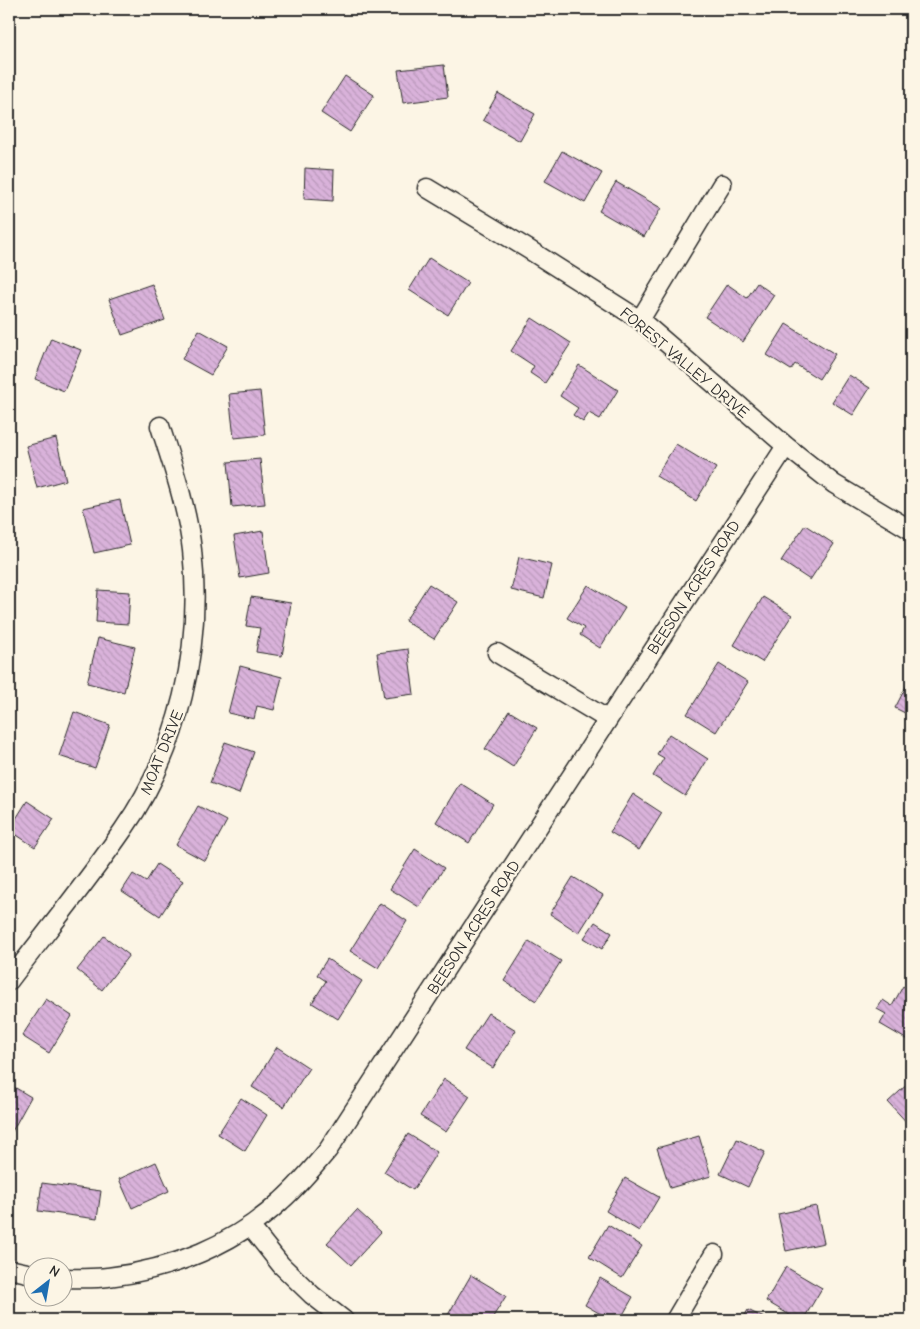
<svg xmlns="http://www.w3.org/2000/svg" width="920" height="1329" viewBox="0 0 920 1329" font-family="'Comic Neue',sans-serif">
<style>
.building{fill:url(#building-back-hatch);stroke:#2b2b2b}
.lines{fill:none;stroke-linecap:round;stroke-linejoin:round}
.street-casing{stroke:#2b2b2b;stroke-width:21}
.street{stroke:#fcf5e5;stroke-width:18}
.labels{text-anchor:middle;stroke-width:4.5;stroke-linejoin:round;paint-order:stroke}
.street-label{font-size:16px;fill:#2b2b2b;stroke:#fcf5e5}
</style>
<defs>
<pattern id="building-back-hatch" width="6" height="6" patternUnits="userSpaceOnUse" patternTransform="scale(1.25)"><rect width="6" height="6" fill="#d9b2da"/><path d="M-1 5l2 2M0 0l6 6M5-1l2 2" fill="none" stroke="#ba99bb"/></pattern>
</defs>
<rect width="100%" height="100%" fill="#fcf5e5"/>
<filter id="ink" filterUnits="userSpaceOnUse"><feTurbulence type="fractalNoise" baseFrequency=".02" numOctaves="2"/><feDisplacementMap in="SourceGraphic" scale="10" xChannelSelector="R" yChannelSelector="G"/><feConvolveMatrix kernelMatrix="1 2 1 2 8 2 1 2 1" color-interpolation-filters="sRGB"/></filter>
<g filter="url(#ink)">
<path class="building" d="M444 65 448 97 403 103 398 70Z
M345 76 374 95 350 132 321 113Z
M498 93 535 114 520 141 483 120Z
M562 151 602 173 585 203 545 181Z
M305 168 334 170 333 201 304 199Z
M616 182 661 208 644 237 599 211Z
M429 258 468 283 448 315 409 290Z
M757 283 774 295 743 342 705 317 727 284 747 298Z
M152 284 165 320 122 335 109 299Z
M532 318 571 343 545 383 530 373 534 366 511 351Z
M786 324 835 354 819 379 795 364 791 370 767 355Z
M199 330 228 346 211 375 182 359Z
M51 338 81 350 64 391 35 379Z
M579 365 618 390 600 419 589 413 583 422 573 415 578 408 560 396Z
M849 375 870 388 853 415 832 402Z
M260 391 265 435 234 438 229 394Z
M56 438 66 480 37 488 26 446Z
M676 444 716 468 696 501 656 476Z
M260 459 265 504 232 507 228 462Z
M120 500 130 545 94 553 83 508Z
M805 525 834 544 810 580 781 561Z
M263 531 269 573 240 578 234 536Z
M519 557 552 565 544 598 511 590Z
M429 584 458 602 434 639 405 621Z
M588 585 625 608 600 648 580 635 584 628 567 618Z
M98 590 130 592 128 624 96 622Z
M251 597 291 603 282 656 256 652 260 628 246 626Z
M763 597 792 615 762 662 734 645Z
M98 638 135 647 124 692 87 683Z
M408 649 414 694 384 698 377 653Z
M719 664 748 682 716 732 687 714Z
M240 666 282 677 274 710 257 706 254 719 228 713Z
M911 677V716L895 708Z
M509 711 537 728 513 767 485 749Z
M74 712 110 725 95 768 59 756Z
M669 734 708 759 685 796 653 776 664 758 657 754Z
M225 742 254 752 239 794 210 783Z
M460 783 493 804 469 843 436 822Z
M633 794 662 813 639 850 610 832Z
M27 801 54 819 35 847 9 830Z
M198 806 227 821 205 861 176 845Z
M415 849 444 868 419 907 390 889Z
M157 864 183 881 160 916 122 891 133 874 146 882Z
M573 877 603 895 579 933 550 914Z
M380 903 407 921 378 968 350 951Z
M595 922 612 933 602 949 584 938Z
M104 936 129 955 102 990 77 970Z
M529 941 561 961 536 1001 504 981Z
M327 959 362 981 338 1019 312 1003 326 981 317 975Z
M903 986 911 991V1042L880 1024 886 1014 877 1009 883 1000 892 1006Z
M46 999 72 1016 49 1053 22 1036Z
M488 1013 516 1030 493 1068 464 1050Z
M277 1047 309 1068 284 1107 252 1087Z
M444 1079 470 1096 446 1132 420 1116Z
M911 1081V1127L888 1102Z
M9 1084 31 1097 10 1135 9 1134Z
M241 1098 267 1115 245 1151 218 1134Z
M408 1134 437 1152 413 1190 384 1172Z
M699 1136 711 1176 670 1188 657 1148Z
M737 1139 765 1152 748 1187 720 1174Z
M156 1162 169 1191 132 1208 119 1179Z
M625 1178 659 1197 639 1231 606 1211Z
M42 1183 101 1191 97 1219 38 1211Z
M816 1206 824 1243 786 1251 778 1214Z
M357 1210 381 1232 351 1265 327 1243Z
M608 1225 642 1246 622 1278 589 1257Z
M786 1267 822 1288 803 1320H798L766 1301Z
M471 1275 506 1296 491 1320H445Z
M600 1278 633 1297 620 1320H611L585 1305Z
M748 1310 768 1320H742Z"/>
<g class="lines">
<g class="street-casing">
<path id="street" d="M427 188 528 249 640 320 786 446 834 484 911 530
M640 320 722 184
M497 653 607 719
M9 981C47 931 87 882 123 830 179 750 203 647 192 550 187 507 173 467 160 426
M250 1226 281 1265 312 1295 344 1320
M9 1269 32 1274
M62 1278C78 1278 94 1279 108 1277 171 1270 235 1244 281 1201 298 1186 313 1168 328 1150L786 446
M675 1320 714 1254"/>
</g>
<use href="#street" class="street"/>
</g>
</g>
<g class="labels">
<g class="street-label">
<text transform="translate(685 362) rotate(40)" y="6">FOREST VALLEY DRIVE</text>
<text transform="translate(693 587) rotate(-57)" y="6">BEESON ACRES ROAD</text>
<text transform="translate(161 752) rotate(-68)" y="6">MOAT DRIVE</text>
<text transform="translate(473 927) rotate(-57)" y="6">BEESON ACRES ROAD</text>
</g>
</g>
<rect width="920" height="1329" fill="none" stroke="#fcf5e5" stroke-width="30"/>
<rect x="15" y="15" width="890" height="1299" fill="none" stroke="#2b2b2b" stroke-width="2" filter="url(#ink)"/>
<g transform="translate(48 1282) rotate(31)"><circle r="24" fill="#fcf5e5" stroke="#a8a49b"/>
<path d="M0-4L9 19L0 12L-9 19Z" fill="#1f6fb2"/>
<text y="-8" font-size="14" font-weight="bold" text-anchor="middle" fill="#2b2b2b">N</text>
</g>
</svg>
